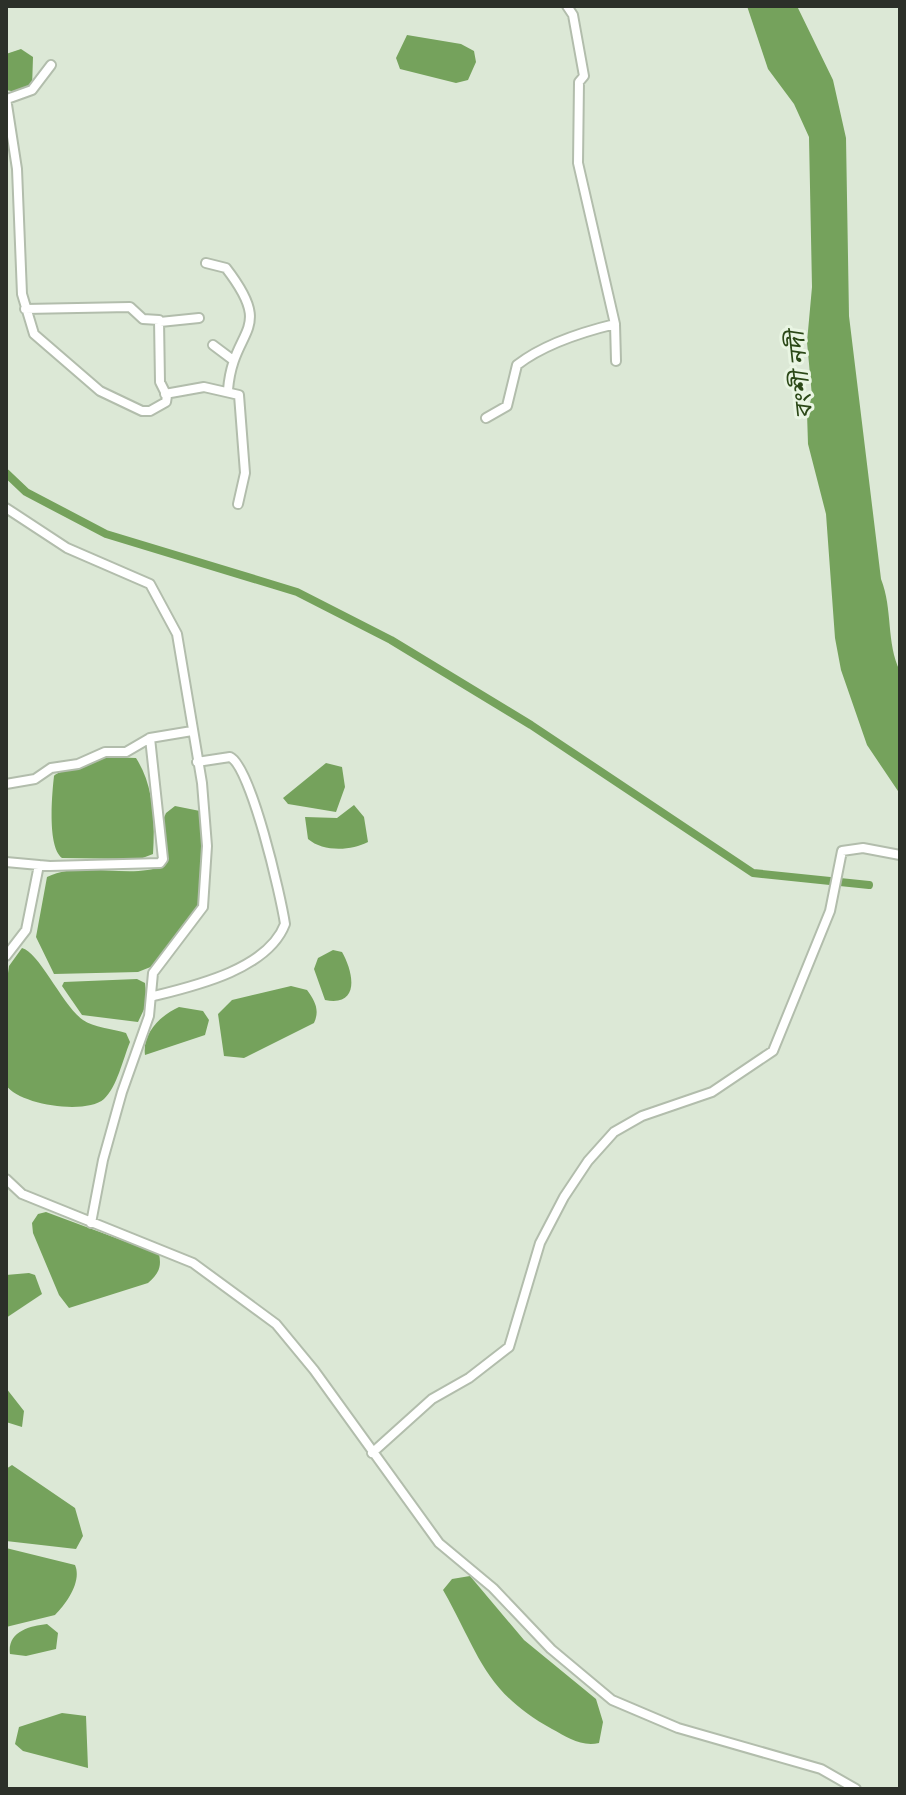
<svg xmlns="http://www.w3.org/2000/svg" width="906" height="1795" viewBox="0 0 906 1795" font-family="Montserrat,'Noto Sans Bengali',sans-serif">
<style>
.water{fill:#75a25c}
.lines{fill:none;stroke-linecap:round;stroke-linejoin:round}
.canal{stroke:#75a25c;stroke-width:8}
.minor-casing{stroke:#b2bdac;stroke-width:12}
.minor{stroke:#fff;stroke-width:8}
.labels{text-anchor:middle;stroke-width:6;stroke-linejoin:round;paint-order:stroke}
.water-label{font-size:24px;font-style:italic;fill:#2b4817;stroke:#e9f5e3}
</style>
<rect width="100%" height="100%" fill="#dce8d6"/>
<path class="water" d="M747 6H797L833 80 846 138 849 316 881 579C893 609 886 643 900 671V794L867 745 841 670 835 638 826 514 808 444 807 413 812 396 807 342 812 287 809 137 794 104 768 69Z
M407 35 461 44 474 51 476 62 468 80 456 83 400 69 396 58Z
M21 49 33 57 32 88 21 93 6 90V54Z
M106 757 136 758C154 786 155 821 153 854L140 859 62 858C47 847 52 794 54 776 58 771 95 760 106 757Z
M326 763 342 767 345 787 336 812 288 804 283 798Z
M354 805 364 817 368 842C351 851 323 852 308 839L305 817 337 818Z
M175 806 200 811 205 824 200 907 153 966 138 972 54 974 36 937 47 877C85 859 128 881 165 865L163 820 166 813Z
M22 948C39 952 63 1006 83 1020 93 1027 113 1029 126 1033L130 1042C123 1059 117 1087 104 1099 86 1115 19 1105 6 1085L7 980 9 966Z
M333 950 342 952C354 973 360 1007 325 1000L314 969 318 958Z
M137 979 145 983 147 1003 138 1022 82 1015 62 986 64 982Z
M291 986 307 990C315 1001 320 1010 314 1023L244 1058 224 1056 218 1014 232 1000Z
M179 1007 203 1011 209 1020 205 1035 145 1055C142 1033 161 1015 179 1007Z
M46 1212 159 1254C162 1268 158 1274 148 1283L69 1308 59 1295 33 1233 32 1223 38 1214Z
M29 1273 35 1275 42 1294 6 1318V1275Z
M6 1388 24 1411 22 1427 6 1422Z
M12 1465 75 1508 83 1536 76 1549 6 1541V1469Z
M6 1548 75 1565C82 1581 67 1603 55 1615L6 1627Z
M470 1576 524 1640 596 1699 603 1722 599 1743C581 1747 567 1737 552 1729 483 1691 479 1653 443 1590L452 1579Z
M47 1624 58 1633 56 1649 26 1656 10 1654C7 1632 29 1626 47 1624Z
M62 1713 86 1716 88 1768 23 1751 15 1744 19 1727Z"/>
<g class="lines">
<path class="canal" d="M6 473 26 492 106 534 297 592 391 640 531 725 753 873 869 885"/>
<g class="minor-casing">
<path id="minor" d="M567 6 573 15 584 76 579 82 578 163 615 324 616 361
M6 98 17 169 22 294 34 334 100 391 142 411H150L166 402 167 396 160 382 159 320 143 319 130 307 25 309
M7 99 32 90 51 65
M206 263 226 268C276 333 233 326 228 390
M160 322 199 318
M213 345 233 360
M165 394 204 387 239 395 245 473 238 504
M486 418 507 406 517 365C544 344 582 332 615 324
M6 508 67 548 150 584 177 634 202 783 207 846 203 907 153 973 149 1016 122 1092 103 1160 91 1223
M6 784 35 779 51 768 78 764 105 752H126L150 738 192 731
M6 862 50 866 160 863 163 859 150 738
M6 956 26 930 39 865
M154 996C195 986 268 969 285 924 281 897 251 766 230 757L197 762
M6 1179 22 1194 193 1263 276 1324 314 1370 439 1543 493 1588 551 1649 612 1700 678 1728 821 1769 856 1789
M372 1453 432 1399 469 1378 509 1347 540 1243 564 1197 588 1161 614 1132 642 1116 712 1092 773 1051 830 911 842 851 863 848 900 855"/>
</g>
<use href="#minor" class="minor"/>
</g>
<g class="labels">
<g class="water-label">
<text transform="translate(800 375) rotate(-96)" y="8">বংশী নদী</text>
</g>
</g>
<rect width="906" height="1795" fill="none" stroke="#2c3029" stroke-width="16"/>
</svg>
